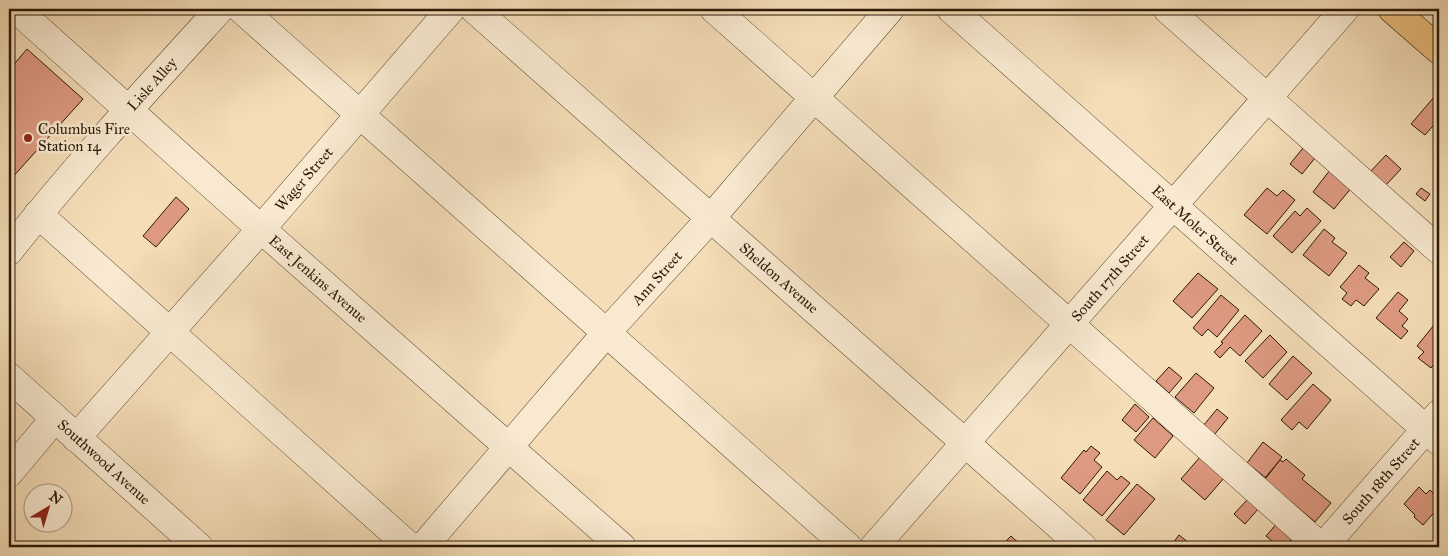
<svg xmlns="http://www.w3.org/2000/svg" width="1448" height="556" viewBox="0 0 1448 556" font-family="'IM FELL Great Primer',serif">
<style>
.building{fill:#de9a80;stroke:#2a1907}
.lines{fill:none;stroke-linecap:round;stroke-linejoin:round}
.minor-casing{stroke:#5c4a33;stroke-width:29}
.major-casing{stroke:#2a1907;stroke-width:29}
.minor{stroke:#f8e9d0;stroke-width:28}
.major{stroke:#eabe7c;stroke-width:28}
.poi-dot{fill:#8f2418;stroke:#f8e9d0;stroke-width:2}
.labels{text-anchor:middle;stroke-width:5;stroke-linejoin:round;paint-order:stroke}
.street-label{font-size:15px;fill:#2a1907;stroke:#f8e9d0}
.poi-label{font-size:15px;fill:#2a1907;stroke:#f8e9d0;text-anchor:start}
</style>
<rect width="100%" height="100%" fill="#f4ddb7"/>
<filter id="stains"><feTurbulence type="fractalNoise" baseFrequency=".004" numOctaves="4"/><feColorMatrix values="0 0 0 0 .2 0 0 0 0 .09 0 0 0 0 .02 0 0 0 .5 -.17"/></filter>
<radialGradient id="worn" r=".72"><stop offset=".6" stop-color="#630" stop-opacity="0"/><stop offset="1" stop-color="#630" stop-opacity=".3"/></radialGradient>
<path class="building" d="M27 49 83 99 11 179 9 177V70Z
M1434 97 1439 102V119L1425 135 1411 124Z
M1303 148 1315 158 1302 174 1290 164Z
M1386 155 1401 169 1385 186 1370 172Z
M1330 170 1352 187 1334 209 1313 192Z
M1267 188 1277 196 1283 190 1295 200 1267 234 1244 215Z
M1421 188 1430 194 1425 201 1416 194Z
M176 197 189 209 156 247 143 236Z
M1307 208 1321 221 1292 253 1273 236 1295 211 1300 216Z
M1324 229 1335 238 1332 242 1347 253 1329 276 1303 255Z
M1404 242 1414 251 1401 267 1390 257Z
M1359 265 1369 273 1365 278 1379 289 1364 306 1356 300 1351 306 1342 299 1347 293 1340 287Z
M1198 273 1218 289 1192 318 1173 301Z
M1398 292 1408 300 1399 311 1408 319 1402 326 1408 331 1401 339 1376 318Z
M1221 295 1239 310 1217 337 1208 329 1202 336 1193 328Z
M1245 315 1262 331 1240 356 1230 347 1220 358 1214 352 1223 343 1221 342Z
M1434 325 1439 330V364L1437 367 1434 364 1431 368 1418 358 1424 352 1417 346Z
M1270 335 1287 352 1263 378 1245 361Z
M1293 356 1312 373 1287 400 1269 384Z
M1169 367 1182 378 1169 393 1156 381Z
M1196 373 1214 388 1194 413 1175 397Z
M1313 384 1331 400 1307 429 1299 422 1292 430 1281 420Z
M1135 404 1149 417 1136 432 1122 420Z
M1217 409 1228 418 1214 435 1203 426Z
M1153 418 1173 436 1155 458 1134 440Z
M1263 442 1282 457 1266 478 1247 463Z
M1091 446 1100 453 1094 460 1102 467 1080 494 1061 478 1084 450 1086 452Z
M1200 457 1224 478 1205 500 1181 479Z
M1286 459 1305 475 1302 479 1331 503 1315 522 1264 479 1280 460 1283 462Z
M1107 471 1117 480 1121 476 1130 483 1102 516 1083 500Z
M1137 484 1155 499 1124 535 1106 520Z
M1419 487 1426 494 1430 490 1435 495 1434 498 1439 502V507L1423 525 1414 517 1415 515 1404 504Z
M1248 499 1259 508 1245 524 1234 514Z
M1279 521 1295 535 1285 547H1279L1266 536Z
M1179 535 1194 547H1170Z
M1011 536 1023 547H1000Z"/>
<g class="lines">
<g class="minor-casing">
<path id="minor" d="M16 9 261 229 622 547
M241 9 848 547
M474 9 1083 547
M714 9 1321 547
M951 9 1439 441
M1167 9 1439 250
M38 214 410 547
M9 251C75 167 148 88 220 9
M9 377 199 547
M76 438 261 229 451 9
M9 473 55 418
M423 547 607 332 711 218 890 9
M874 547 1345 9
M1323 547 1439 414"/>
</g>
<g class="major-casing">
<path id="major" d="M1392 9 1439 50"/>
</g>
<use href="#minor" class="minor"/>
<use href="#major" class="major"/>
</g>
<circle class="poi-dot" cx="28" cy="138" r="5"/>
<g class="labels">
<g class="street-label">
<text transform="translate(152 84) rotate(-48)" y="5">Lisle Alley</text>
<text transform="translate(304 179) rotate(-49)" y="5">Wager Street</text>
<text transform="translate(1195 225) rotate(42)" y="5">East Moler Street</text>
<text transform="translate(657 278) rotate(-48)" y="5">Ann Street</text>
<text transform="translate(779 278) rotate(41)" y="5">Sheldon Avenue</text>
<text transform="translate(1110 278) rotate(-49)" y="5">South 17th Street</text>
<text transform="translate(318 279) rotate(41)" y="5">East Jenkins Avenue</text>
<text transform="translate(104 462) rotate(42)" y="5">Southwood Avenue</text>
<text transform="translate(1381 481) rotate(-49)" y="5">South 18th Street</text>
</g>
<g class="poi-label">
<text x="38" y="134">Columbus Fire<tspan x="38" dy="17">Station 14</tspan></text>
</g>
</g>
<rect width="1448" height="556" fill="none" stroke="#f4ddb7" stroke-width="30"/>
<rect x="10" y="10" width="1428" height="536" fill="none" stroke="#2a1907" stroke-width="2.5"/>
<rect x="15" y="15" width="1418" height="526" fill="none" stroke="#2a1907"/>
<g transform="translate(48 508) rotate(38)"><circle r="24" fill="#f8e9d0" stroke="#a69680"/>
<path d="M0-4L9 19L0 12L-9 19Z" fill="#8f2418"/>
<text y="-8" font-size="14" font-weight="bold" text-anchor="middle" fill="#2a1907">N</text>
</g>
<rect width="100%" height="100%" filter="url(#stains)"/>
<rect width="100%" height="100%" fill="url(#worn)"/>
</svg>
